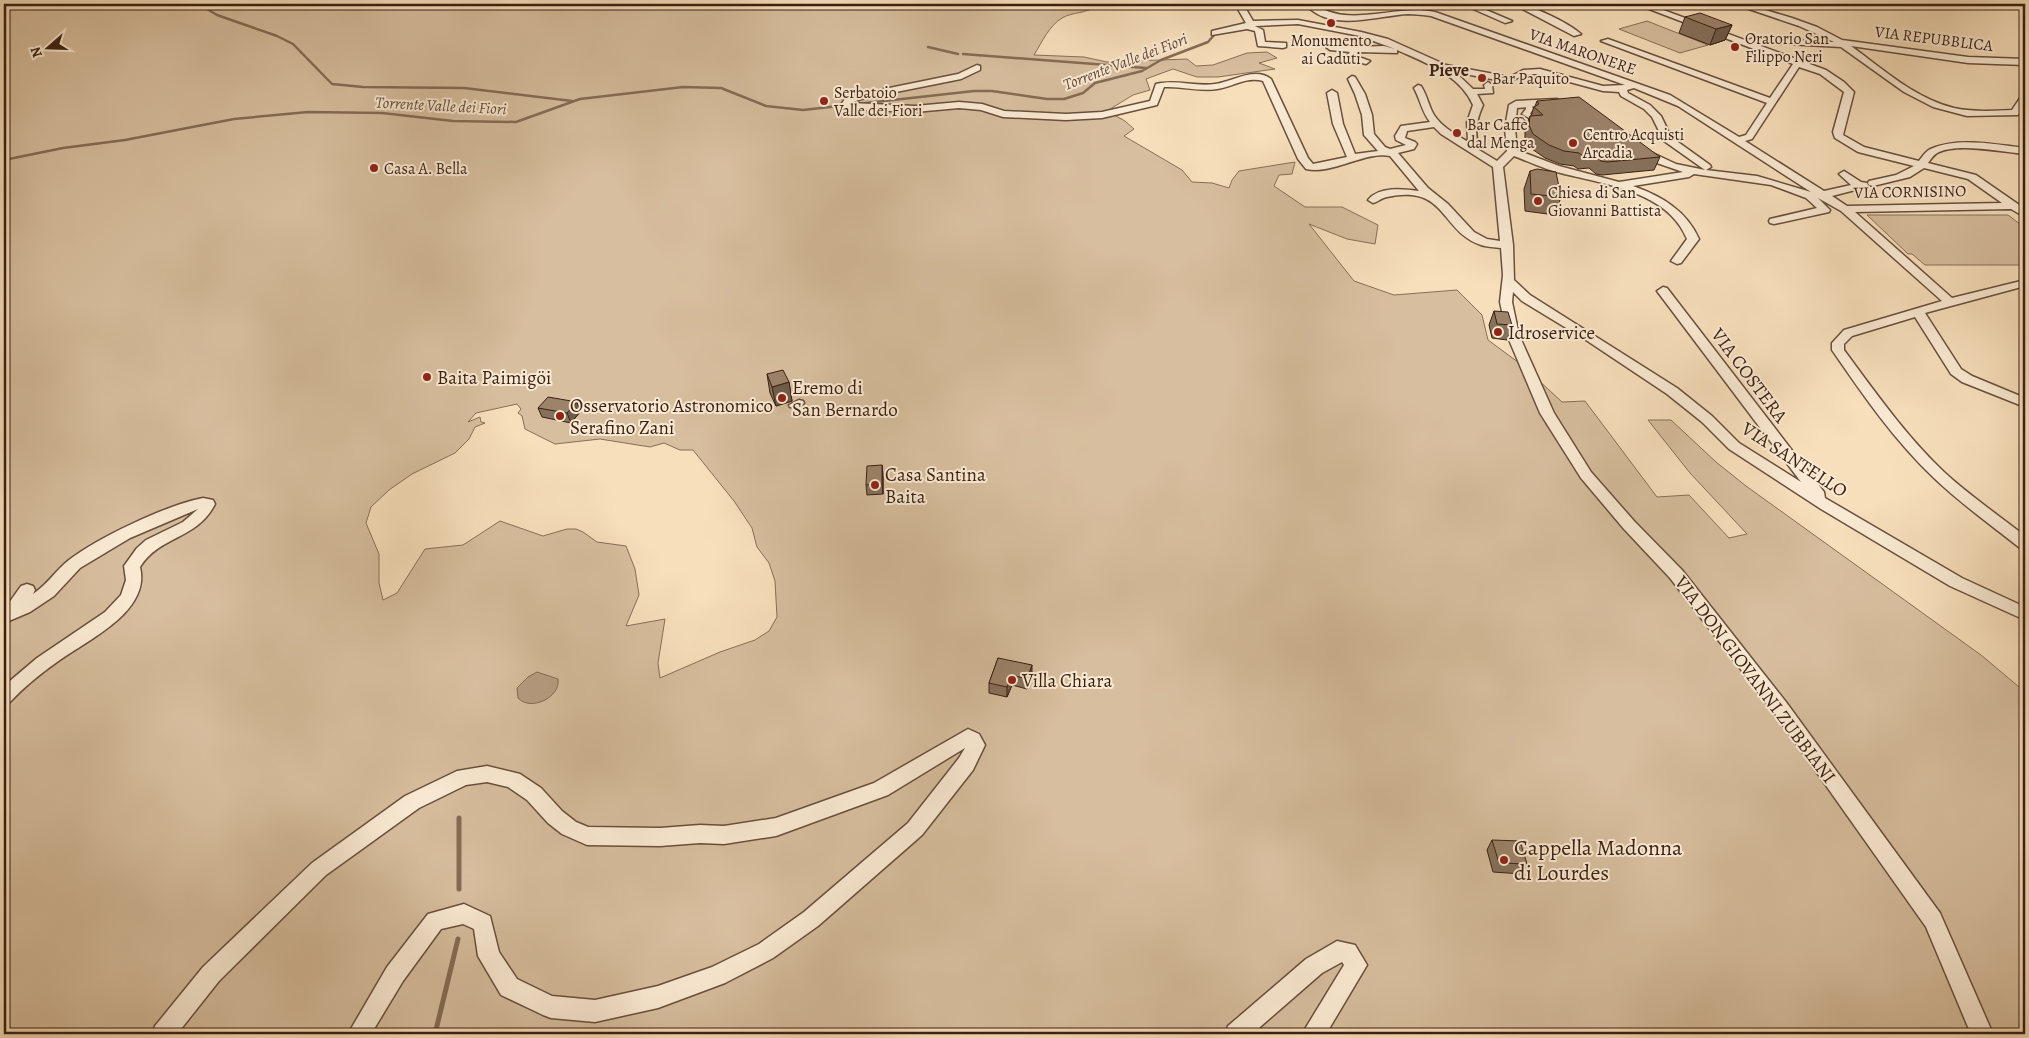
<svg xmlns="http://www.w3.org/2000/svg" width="2029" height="1038" viewBox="0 0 2029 1038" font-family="Alegreya,serif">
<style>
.green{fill:#d7be9e;stroke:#886e58;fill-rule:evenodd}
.water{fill:#b79e82;stroke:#856b56}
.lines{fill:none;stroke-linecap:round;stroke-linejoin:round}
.stream-far1{stroke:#856b56;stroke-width:2.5}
.stream{stroke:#856b56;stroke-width:5}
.pedestrian-tunnel{stroke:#d1b999;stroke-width:11;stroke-dasharray:11 5.5;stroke-linecap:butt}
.pedestrian-casing{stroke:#694f3d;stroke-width:3}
.minor-casing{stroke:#694f3d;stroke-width:3}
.pedestrian{fill:#faead3;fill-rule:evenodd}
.minor{fill:#faead3;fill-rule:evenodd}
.wall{fill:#86715b;stroke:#3a1f13}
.shaded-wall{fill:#6d5c4a;stroke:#3a1f13}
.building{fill:#9c836a;stroke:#3a1f13}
.poi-dot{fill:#8f2418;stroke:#faead3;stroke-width:2}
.labels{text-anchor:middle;stroke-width:4;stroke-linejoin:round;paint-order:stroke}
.far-poi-label{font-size:16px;fill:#3a1f13;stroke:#faead3;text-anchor:start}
.far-street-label{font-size:16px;fill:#3a1f13;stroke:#faead3}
.far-water-label{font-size:16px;font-style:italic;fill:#664b3a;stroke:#faead3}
.far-quarter-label{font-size:18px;font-weight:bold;fill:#3a1f13;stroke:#faead3}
.poi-label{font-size:19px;fill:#3a1f13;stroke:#faead3;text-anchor:start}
.street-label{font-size:19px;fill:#3a1f13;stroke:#faead3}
.near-poi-label{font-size:22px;fill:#3a1f13;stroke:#faead3;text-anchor:start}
</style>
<rect width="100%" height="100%" fill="#f7dfbb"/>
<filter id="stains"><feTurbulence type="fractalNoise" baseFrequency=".004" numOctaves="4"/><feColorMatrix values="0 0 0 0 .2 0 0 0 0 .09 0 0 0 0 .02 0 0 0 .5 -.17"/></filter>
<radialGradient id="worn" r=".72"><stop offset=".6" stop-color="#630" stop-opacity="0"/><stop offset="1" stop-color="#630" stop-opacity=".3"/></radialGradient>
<path class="green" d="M4 4H1098C1086 15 1074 11 1062 18 1049 26 1042 42 1034 55L1084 57 1107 62 1187 59 1196 66 1213 65 1247 53 1267 52 1277 58 1259 63 1275 69 1218 77H1197L1173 69 1146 79 1150 90 1133 95 1107 111 1125 121 1134 129 1124 136 1182 170 1192 182 1212 183 1229 188 1232 180 1239 171 1295 162 1292 174 1279 175 1274 186 1305 207H1342L1378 225 1375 244 1347 239 1309 224 1354 281 1394 295 1457 290 1482 315 1488 340 1522 365 1562 402 1585 401 1657 497 1689 495 1729 538 1747 534 1690 473 1648 420H1671L1716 462 1746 486 1981 655 2025 692V1034H4ZM517 404 521 409 518 413 522 416 525 429 555 444 600 439 650 447 664 443 680 450H693L734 501 752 528 757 547 769 563 775 581 777 617 769 631 755 640 720 652 660 678 658 663 665 619 626 626 639 595 635 569 626 546 597 542 583 532 576 529H567L543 536 500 521 463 545 425 549 397 593 383 600 379 583V554L366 523 371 507 389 490 412 474 455 453 469 439 475 427 485 423 481 422 480 417 468 422 476 413Z
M1647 21 1708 45 1680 53 1619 29Z
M1867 215H2008L2025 228V265H1925L1912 254H1908Z"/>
<path class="water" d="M537 672 558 679C561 697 531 712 518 698L517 688 528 677Z"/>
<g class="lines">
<path class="stream-far1" d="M199 4 217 15 277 36 293 44 332 84 363 87 464 88 572 101
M928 47 958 54
M963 54 1146 68
M4 160 63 148 125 140 234 119 308 112 382 113 453 121 516 122 580 99 683 87 721 88 766 106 803 110 974 91H992L1047 99H1064L1083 93 1095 83 1142 71 1161 60 1208 42 1215 34"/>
<path class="stream" d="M459 818V889
M435 1034 458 939"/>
<path class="pedestrian-tunnel" d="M777 409 794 405"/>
<g class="pedestrian-casing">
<path id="pedestrian" d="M1528 101 1531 103 1533 109 1530 114 1533 116 1529 118 1522 114 1526 109 1525 103Z
M799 400 803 401 804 403C801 407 795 408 790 407L789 405Z"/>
</g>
<g class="minor-casing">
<path id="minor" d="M1235 4H1243L1253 21 1298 20 1361 32 1388 39 1446 65 1510 77 1523 70 1540 69 1603 86 1625 85 1431 16C1423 15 1415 14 1408 14 1376 16 1332 32 1307 6L1314 4C1349 29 1395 4 1435 12L1670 95 1739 137 1746 135 1767 103 1601 41 1608 39 1770 98 1793 64 1636 4H1647L1826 70 1844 82 1854 92 1843 135 1864 147 1919 161C1923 156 1926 150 1933 148 1960 137 1997 145 2025 148V154C2002 152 1960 143 1939 152 1934 154 1931 159 1928 163L1976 175 2025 209V217L2011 209 1855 212 1952 298 2025 280V286L1925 313 1961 369 1972 376 2025 398V407L1962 382 1951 374 1915 317 1852 336 1844 344V350C1875 392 1906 436 1944 472 1969 495 1998 515 2025 536V549L2020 548C1991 525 1960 503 1934 478 1894 440 1863 395 1832 350V343L1844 330 1942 301 1841 211 1818 198 1830 210 1829 212 1774 224 1770 223 1769 221 1770 219 1817 208 1806 198 1771 185 1694 174 1689 177 1633 186C1661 196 1686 210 1699 239L1681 263 1677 264 1671 261 1687 239C1667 189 1599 184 1553 171 1540 167 1527 161 1514 156L1503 167 1513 245 1514 280 1530 295 1677 388 1712 416 1739 443 1801 482 1657 291 1663 287 1667 288 1824 492 1825 498 1962 578 2025 607V620L1950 586 1821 509 1729 449 1702 422 1667 394 1586 340 1522 301 1513 292 1512 302 1519 335 1554 413 1591 472 1634 521 1682 570 1786 702 1940 913 1993 1034H1971L1926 927 1774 712 1670 578 1624 529 1581 478 1540 413 1507 335 1500 302 1503 275 1501 248C1494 247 1487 247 1481 245 1440 231 1447 184 1387 197 1381 198 1378 202 1373 203L1368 200C1379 186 1403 189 1419 191L1390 156C1364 151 1333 175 1306 169L1298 159 1263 81C1247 76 1232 87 1217 89 1199 92 1182 86 1164 87L1157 105 1102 118 1066 120 1003 117 981 110 959 108 915 112 845 109 840 106 845 99 855 95 958 74 977 65 980 66V70L961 79 861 99 851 103 915 106 959 102 982 104 1004 111 1066 114 1102 112 1150 101 1156 84C1176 79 1195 87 1215 84 1232 82 1255 66 1271 79L1308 158 1313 164 1347 157 1333 124 1327 93 1332 90 1337 93 1343 124 1355 154 1378 151 1364 135 1362 115 1355 94 1348 79 1352 76 1355 77 1365 94 1372 115 1374 134 1385 147 1390 149 1406 145 1396 140 1395 136 1401 126 1430 122C1422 112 1420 99 1414 88L1418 85 1421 86C1427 95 1429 107 1434 115 1442 127 1455 134 1468 142L1467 122 1473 105C1460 75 1426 63 1397 50V53L1358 52 1356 56 1370 61 1366 64 1347 59 1346 57 1350 52 1330 50 1326 47 1330 44 1356 47 1384 46 1395 49 1360 36 1298 24 1255 26 1263 30 1265 42 1286 43V47L1283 48 1258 46 1255 31 1247 29 1212 35V31L1246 23ZM1799 67 1820 74 1844 92 1833 132 1835 138 1858 152 1914 166 1896 175 1869 181 1868 183 1869 185 1873 186 1910 177 1924 168 1968 179 2002 203 1847 206 1832 196 1867 187 1868 185 1867 183 1861 182 1844 171 1839 174 1851 185 1824 191 1745 141 1752 139ZM1455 72 1507 82 1528 74H1540L1603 91 1619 92 1621 96 1644 109 1652 117 1664 141 1705 170 1676 164 1642 148 1637 151 1639 153 1654 162 1683 172 1619 182 1559 166 1517 150 1515 128 1517 108 1560 104 1562 102 1557 99 1516 101 1509 105 1505 128 1507 151 1497 161 1479 150C1474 134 1476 120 1483 105L1477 94 1493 93 1492 85 1488 82 1484 85 1485 89H1473ZM1634 88 1678 106 1811 192 1757 176 1706 170 1711 167 1710 165 1671 137 1661 116 1650 105 1628 93 1627 90ZM1434 127 1441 134 1493 167 1500 241 1487 239 1474 232 1448 204 1428 188 1398 153 1414 149 1417 144 1415 142 1405 138 1407 131Z
M1462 4H1472L1512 21 1505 23Z
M1513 4C1529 3 1569 23 1581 34L1574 36Z
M1734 4H1745L1792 18 1817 27 1842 40 1968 57 2025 59V65L1968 63 1851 46C1883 69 1914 98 1954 108 1973 112 1993 111 2012 110L2022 95 2025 94V104L2018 115 1967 116 1933 107 1904 92 1841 47 1750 42 1749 40 1753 38 1834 42 1799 26Z
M203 498 213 500 215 504C197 540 160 535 140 567 151 612 87 640 57 662 40 674 24 687 10 702L4 704V686L37 658 105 612 121 595 126 580 124 566 137 548 146 540 183 522 198 509 130 538 80 568 54 596 30 612 4 623V610L21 586 27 584 33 586 35 590 33 594C47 585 56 570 69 560 99 537 167 505 203 498Z
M968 729 979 734 985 745 973 770 922 835 818 926 773 958 725 983 658 1008 595 1022 551 1018 543 1015 501 995 478 956 474 929 463 924 441 929 403 981 371 1034H348L387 967 428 914 464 904 490 916 499 952 517 979 552 996 595 1000 658 986 712 967 759 944 804 912 908 823 959 758 965 748 888 795 776 836 724 844 700 843 660 846 587 845 562 834 548 823 527 800 508 787 487 782 466 785 419 808 326 875 219 981 177 1034H152L155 1026 203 967 312 863 405 796 457 771 487 766 520 774 541 788 562 811 576 822 588 827 660 828 700 825 724 826 776 818 874 783Z
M1337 941 1355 945 1367 965 1326 1034H1302L1344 965 1342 962 1322 973 1252 1034H1225L1228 1026 1306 959Z"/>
</g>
<use href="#pedestrian" class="pedestrian"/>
<use href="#minor" class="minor"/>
</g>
<path class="wall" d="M1685 17 1732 25 1725 40 1710 45 1679 33Z
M1537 101 1660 157 1654 170 1602 175 1596 174 1589 168 1578 169 1574 166 1560 164 1545 158 1529 147 1525 138V128L1530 116H1531L1534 107 1535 106Z
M1530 171 1561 197 1555 215 1525 211 1524 189Z
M1494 311 1512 325 1507 340 1492 338 1489 325Z
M767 374 789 382 792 401 776 406 770 393Z
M577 402 580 412 571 423 542 417 538 408Z
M882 465 883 475V494L867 495 866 485Z
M998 658 1032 675 1027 689 1012 685 1007 697 989 693V683Z
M1492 840 1527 864 1522 874 1493 872 1487 850Z"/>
<path class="shaded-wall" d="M1732 25 1725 40 1710 45 1716 29Z
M789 382 792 401 776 406 772 387Z
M577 402 580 412 571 423 567 413Z
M882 465 883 475V494L882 484Z
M1032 665V675L1027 689V679Z
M1012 675V685L1007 697V687Z"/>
<path class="building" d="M1700 13 1732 25 1716 29 1685 17Z
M1579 97 1660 157 1607 162 1601 161 1594 155 1583 156 1579 153 1564 151 1549 145 1533 134 1529 125 1530 116 1543 115 1534 107 1539 104 1537 101Z
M1537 169 1556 172 1561 197 1531 194 1530 171Z
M1494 311 1508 312 1512 325 1497 324Z
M783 370 789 382 772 387 767 374Z
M548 397 577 402 567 413 538 408Z
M882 465V484L866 485 867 466Z
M998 658 1032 665 1027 679 1012 675 1007 687 989 683Z
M1492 840 1520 841 1527 864 1499 863Z"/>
<g class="poi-dot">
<circle cx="1331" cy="23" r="5"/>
<circle cx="1735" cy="47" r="5"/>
<circle cx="1482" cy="78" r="5"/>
<circle cx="824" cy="101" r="5"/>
<circle cx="1457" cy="133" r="5"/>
<circle cx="1573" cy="143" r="5"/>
<circle cx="374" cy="168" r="5"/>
<circle cx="1538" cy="201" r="5"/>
<circle cx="1498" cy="332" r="5"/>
<circle cx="427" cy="377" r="5"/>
<circle cx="782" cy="398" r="5"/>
<circle cx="560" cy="416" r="5"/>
<circle cx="875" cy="485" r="5"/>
<circle cx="1012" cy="680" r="5"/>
<circle cx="1504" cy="860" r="5"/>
</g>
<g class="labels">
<g class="far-poi-label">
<text x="1745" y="44">Oratorio San<tspan x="1745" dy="18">Filippo Neri</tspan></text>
<text x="1331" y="46" text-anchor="middle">Monumento<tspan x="1331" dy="18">ai Caduti</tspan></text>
<text x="1492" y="84">Bar Paquito</text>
<text x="834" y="98">Serbatoio<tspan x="834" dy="18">Valle dei Fiori</tspan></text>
<text x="1467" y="130">Bar Caffè<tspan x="1467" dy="18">dal Menga</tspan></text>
<text x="1583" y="140">Centro Acquisti<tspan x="1583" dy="18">Arcadia</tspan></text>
<text x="384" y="174">Casa A. Bella</text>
<text x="1548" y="198">Chiesa di San<tspan x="1548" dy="18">Giovanni Battista</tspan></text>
</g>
<g class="far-street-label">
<text transform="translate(1934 38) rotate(7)" y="6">VIA REPUBBLICA</text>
<text transform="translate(1583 51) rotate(19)" y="6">VIA MARONERE</text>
<text transform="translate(1910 191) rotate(-1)" y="6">VIA CORNISINO</text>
</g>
<g class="far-water-label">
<text transform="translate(1125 61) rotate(-21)" y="6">Torrente Valle dei Fiori</text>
<text transform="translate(441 105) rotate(3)" y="6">Torrente Valle dei Fiori</text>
</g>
<g class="far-quarter-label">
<text x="1449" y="76">Pieve</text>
</g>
<g class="poi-label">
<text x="1508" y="339">Idroservice</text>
<text x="437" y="384">Baita Paimigöi</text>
<text x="792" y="394">Eremo di<tspan x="792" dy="22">San Bernardo</tspan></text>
<text x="570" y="412">Osservatorio Astronomico<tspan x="570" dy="22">Serafino Zani</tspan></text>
<text x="885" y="481">Casa Santina<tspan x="885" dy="22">Baita</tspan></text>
<text x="1022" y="687">Villa Chiara</text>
</g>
<g class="street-label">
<text transform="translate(1750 375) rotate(53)" y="7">VIA COSTERA</text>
<text transform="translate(1795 459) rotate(33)" y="7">VIA SANTELLO</text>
<text transform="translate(1756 679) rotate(53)" y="7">VIA DON GIOVANNI ZUBBIANI</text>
</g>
<g class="near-poi-label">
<text x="1514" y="855">Cappella Madonna<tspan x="1514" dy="25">di Lourdes</tspan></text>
</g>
</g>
<rect width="2029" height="1038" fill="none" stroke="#f7dfbb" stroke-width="20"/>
<rect x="5" y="5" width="2019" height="1028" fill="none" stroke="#3a1f13" stroke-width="2.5"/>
<rect x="10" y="10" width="2009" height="1018" fill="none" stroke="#3a1f13"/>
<g transform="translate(48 48) rotate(250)" stroke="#faead3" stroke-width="4" paint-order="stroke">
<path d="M0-4L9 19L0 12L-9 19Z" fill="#3a1f13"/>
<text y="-8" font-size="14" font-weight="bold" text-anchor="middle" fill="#3a1f13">N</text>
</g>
<rect width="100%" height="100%" filter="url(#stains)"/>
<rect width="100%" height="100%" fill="url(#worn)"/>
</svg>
